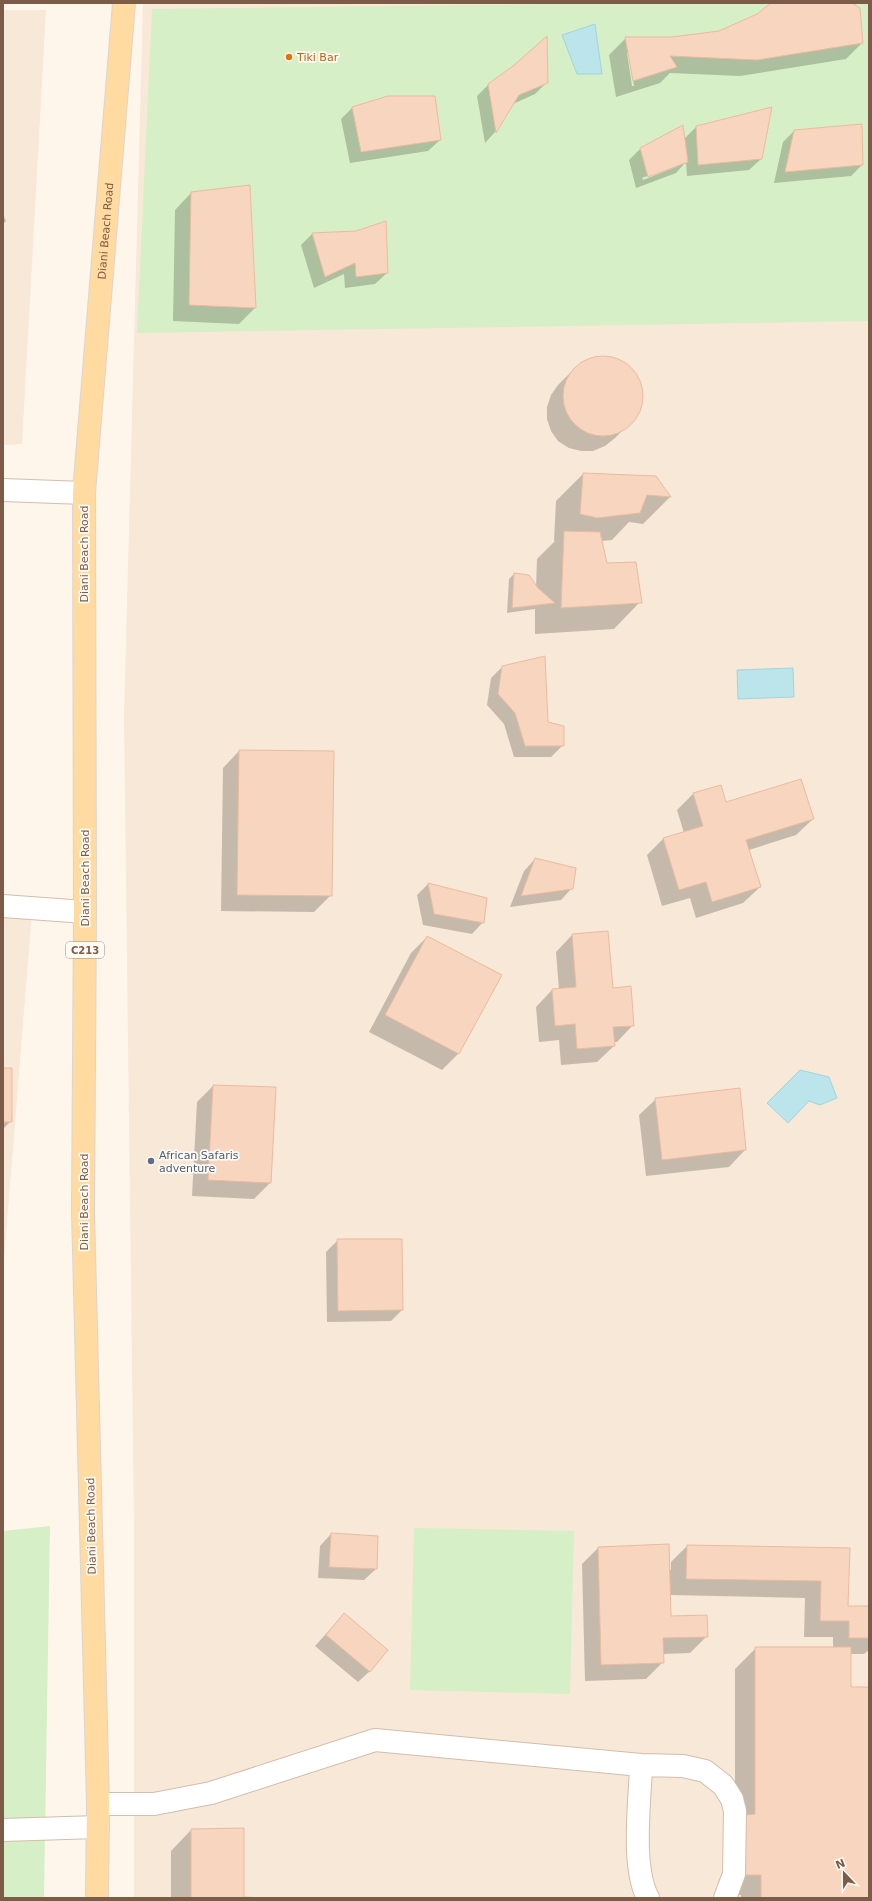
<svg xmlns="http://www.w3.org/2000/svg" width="872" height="1901" viewBox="0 0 872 1901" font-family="'DejaVu Sans',sans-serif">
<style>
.residential{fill:#f7e8d8}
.green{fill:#d7efc6}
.water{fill:#bbe4eb;stroke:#a1d5de}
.shadow{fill:#0003;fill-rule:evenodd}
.building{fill:#f7d5bf;stroke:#ebbb9d}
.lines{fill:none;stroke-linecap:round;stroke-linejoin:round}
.minor-casing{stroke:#d3bdad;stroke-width:24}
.major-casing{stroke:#ddd4d0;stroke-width:24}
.minor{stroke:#fff;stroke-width:22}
.major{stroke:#ffdba1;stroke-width:22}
.food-dot{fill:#e8710a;stroke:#fffaf3;stroke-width:1.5}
.service-dot{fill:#5c6f8a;stroke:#fffaf3;stroke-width:1.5}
.labels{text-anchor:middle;stroke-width:3.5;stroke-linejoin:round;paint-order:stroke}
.shield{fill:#fffaf3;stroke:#a48b7c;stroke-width:1}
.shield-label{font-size:10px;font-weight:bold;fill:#7d5b49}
.food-label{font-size:11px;fill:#c56008;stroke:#fffaf3;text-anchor:start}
.street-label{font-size:11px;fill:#7d5b49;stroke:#fffaf3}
.service-label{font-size:11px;fill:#4e5e75;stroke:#fffaf3;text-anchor:start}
</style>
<rect width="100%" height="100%" fill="#fef6ea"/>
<path class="residential" d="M143 3H869V1898H134V1523L124 717Z
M3 10H46L22 444 3 445Z
M33 899 3 1272V900Z"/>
<path class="green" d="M636 3H869V321L137 333 152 9Z
M50 1526 44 1898H3V1531Z
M414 1528 574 1531 570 1694 410 1690Z"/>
<path class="water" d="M595 24 602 74H577L562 35Z
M793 668 794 697 738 699 737 670Z
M800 1070 829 1077 837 1098 820 1105 809 1101 788 1123 767 1103Z"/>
<path class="shadow" d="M772 3H851L862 43 846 59 740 76 670 73 660 83 616 97 609 55 626 38H672L719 32 758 14ZM627 53H629L634 86H632Z
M547 82 535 94 513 104 495 132 485 143 477 96 488 85Z
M352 108 440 140 428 151 350 163 341 119Z
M771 108 761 159 749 170 687 176 686 162 676 173 636 188 629 160 641 148 684 139 696 127ZM676 165V167L643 180 642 178Z
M794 131 862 165 851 176 774 183 783 142Z
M249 186 255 308 239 324 173 321 175 210 191 193Z
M3 214 6 221 3 224Z
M356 232 387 273 375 284 345 288 344 274 314 288 301 245 312 234Z
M598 357 611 358 624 363 633 371 640 383 642 396 639 410 632 421 615 438 605 446 593 451H581L569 448 558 441 551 431 547 419V407L551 395 558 385 575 368 586 361Z
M583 474 655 477 670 497 643 524 629 522 612 540 601 541 606 564 640 602 614 629 535 634V609L507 613 509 579 514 574 536 588 537 559 555 541H554L556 501Z
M503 666 547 722 563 745 551 757H514L504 724 487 705 491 678Z
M239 751 331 895 314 912 221 911 223 768Z
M693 794 725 803 813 819 796 835 749 850 760 887 743 903 696 918 690 898 662 906 647 855 663 839 684 833 677 810Z
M535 859 572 888 561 900 510 907 524 871Z
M428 884 486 898 483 922 472 934 423 925 417 895Z
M572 935 612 989 633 1025 617 1042H613L614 1046 597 1062 561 1065 559 1040 539 1042 536 1007 552 990H559L556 952Z
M427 937 500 975 458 1054 442 1070 369 1032 411 953Z
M3 1069 11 1121 3 1129Z
M213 1086 271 1182 254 1199 192 1196 197 1102Z
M656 1099 745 1150 729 1167 646 1176 639 1115Z
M338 1240 402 1310 391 1321 327 1322 326 1252Z
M331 1534 376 1569 364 1580 318 1578 320 1546Z
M687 1546 849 1549 847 1607H869V1650L864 1654H850V1688H869V1898H741V1895H725L735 1827V1669L756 1648H833V1637H804L805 1598 669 1595 670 1617 707 1636 690 1653 663 1654V1662L646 1679 585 1681 582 1564 599 1547 671 1570V1562Z
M344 1614 370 1671 358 1682 315 1646Z
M191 1830 243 1898H171V1851Z"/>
<path class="building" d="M771 3H852L860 8 863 43 757 60 670 56 677 67 633 81 625 37H672L719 31 757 14Z
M547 36 548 83 519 95 496 133 488 84 513 66Z
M388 96H435L441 140 361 152 352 107Z
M772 107 762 159 698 165 696 126Z
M862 124 863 165 785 172 794 130Z
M683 125 688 162 648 177 640 148Z
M250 185 256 308 189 305 191 192Z
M386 221 388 273 356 277 355 263 325 277 312 233 356 231Z
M563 396a40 40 0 1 1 80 0a40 40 0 1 1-80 0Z
M583 473 656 476 671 497 647 495 640 513 597 518 580 514Z
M564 531 600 532 607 563 636 562 642 603 561 608Z
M514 573 529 575 538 588 555 603 512 608Z
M545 656 548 722 564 726V746H525L515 713 498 694 502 666Z
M239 750 334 751 332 896 237 895Z
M801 779 814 819 746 840 761 887 712 902 706 882 679 890 663 838 703 826 693 793 721 785 726 802Z
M535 858 576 868 573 889 521 896Z
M428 883 487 898 484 923 434 914Z
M608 931 613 988 631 986 634 1026 613 1027 615 1046 577 1049 575 1024 555 1026 552 989 576 987 572 934Z
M427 936 502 975 459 1054 385 1015Z
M3 1068H12V1122H3Z
M213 1085 276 1087 271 1183 208 1180Z
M740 1088 746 1150 662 1160 655 1098Z
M337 1239H402L403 1310 338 1311Z
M331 1533 378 1536 377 1569 329 1567Z
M669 1544 671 1616 707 1615 708 1637 663 1638 664 1663 601 1665 598 1547Z
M687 1545 850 1548 848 1606H869V1638H849V1621H820L821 1581 686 1579Z
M344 1613 388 1650 370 1672 326 1635Z
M755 1647H851V1687H869V1898H761V1875H745V1815L755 1814Z
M244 1828V1897L267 1898H191V1829Z"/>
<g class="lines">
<g class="minor-casing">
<path id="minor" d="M3 490 84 493
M3 906 85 912
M641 1765C640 1802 631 1866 648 1898
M98 1804H154L211 1793 375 1740 641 1765 683 1766 705 1771 723 1785 732 1799 735 1811 734 1874 725 1898
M3 1830 98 1827"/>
</g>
<g class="major-casing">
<g id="major">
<path id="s1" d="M97 1898 98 1804 83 1212 85 912 84 493 124 3"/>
</g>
</g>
<use href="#minor" class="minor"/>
<use href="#major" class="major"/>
</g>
<circle class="food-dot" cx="289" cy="57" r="4"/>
<circle class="service-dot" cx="151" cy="1161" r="4"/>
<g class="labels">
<rect class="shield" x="66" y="942" width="38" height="16" rx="3"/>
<g class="shield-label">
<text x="85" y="954">C213</text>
</g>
<g class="food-label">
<text x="297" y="61">Tiki Bar</text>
</g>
<g class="street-label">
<text dy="4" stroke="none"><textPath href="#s1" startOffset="1668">Diani Beach Road</textPath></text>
<text transform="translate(84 554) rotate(-90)" y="4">Diani Beach Road</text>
<text transform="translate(85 878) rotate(-90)" y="4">Diani Beach Road</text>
<text transform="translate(84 1202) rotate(-90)" y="4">Diani Beach Road</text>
<text transform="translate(91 1526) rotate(-91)" y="4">Diani Beach Road</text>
</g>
<g class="service-label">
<text x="159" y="1159">African Safaris<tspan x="159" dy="13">adventure</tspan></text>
</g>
</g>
<rect width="872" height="1901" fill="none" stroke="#7d5b49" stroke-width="8"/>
<g transform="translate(844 1873) rotate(338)" stroke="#fffaf3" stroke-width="3" paint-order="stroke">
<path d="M0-3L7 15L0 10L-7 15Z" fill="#7d5b49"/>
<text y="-6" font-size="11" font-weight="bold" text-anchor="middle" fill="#7d5b49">N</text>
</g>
</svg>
